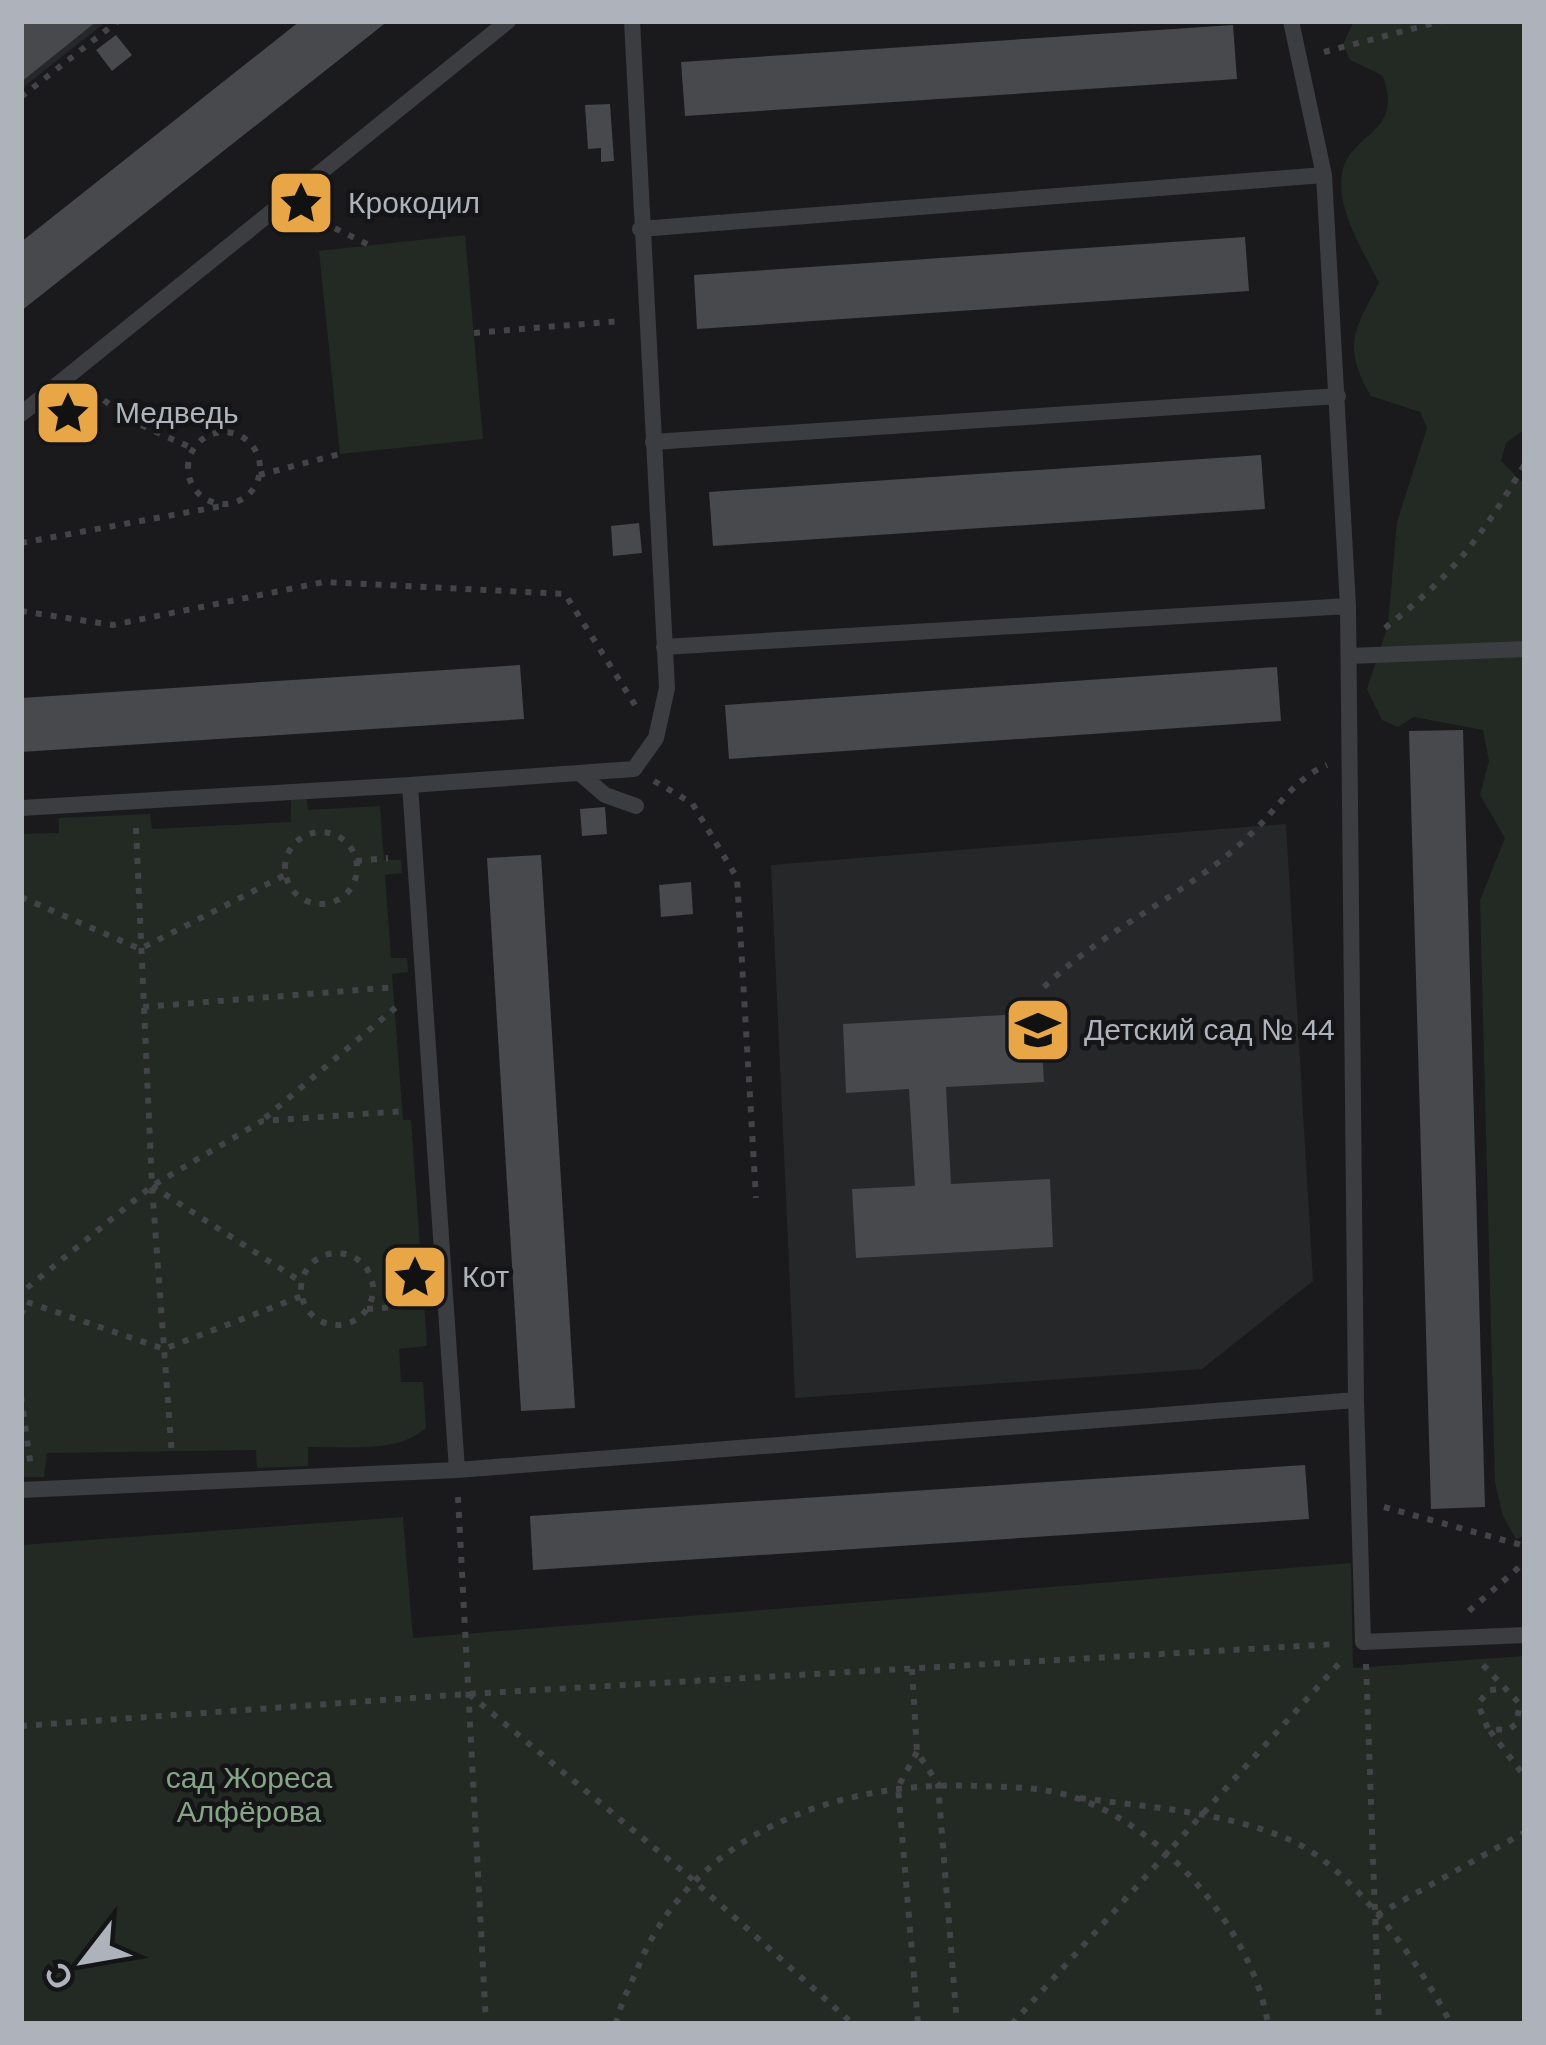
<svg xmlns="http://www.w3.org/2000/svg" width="1546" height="2045" viewBox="0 0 1546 2045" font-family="Arial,sans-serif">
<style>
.built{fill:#262729}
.green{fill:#222a23}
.building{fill:#47494c}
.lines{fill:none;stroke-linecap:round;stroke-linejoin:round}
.path{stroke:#424448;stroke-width:6;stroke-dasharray:6 9;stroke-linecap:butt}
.lane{stroke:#3b3d41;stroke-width:16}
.labels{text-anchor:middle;stroke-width:9;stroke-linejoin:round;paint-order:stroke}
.poi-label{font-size:30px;fill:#aeb3bb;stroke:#151517;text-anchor:start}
.park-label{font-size:30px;fill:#86a586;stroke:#151517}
</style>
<rect width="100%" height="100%" fill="#1a1a1c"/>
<path class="built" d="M21 21H107L21 89Z
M1286 824 1313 1281 1202 1369 795 1398 771 865Z"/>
<path class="green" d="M1354 21H1525V429L1506 443 1501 461 1525 485V1535L1516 1539 1503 1516 1495 1483 1480 900 1505 838 1480 795 1489 761 1483 730 1414 717 1398 727 1382 720 1367 689 1388 625 1397 522 1427 428 1420 412 1371 396C1342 347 1354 330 1379 283 1364 252 1336 210 1342 174 1348 132 1407 134 1382 75L1350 60 1343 44Z
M465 235 483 439 340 454 319 251Z
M307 799 308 810 380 806 384 860H401L402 873 385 875 391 958H407L408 972 392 974 403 1120H411L427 1346 399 1349 401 1382H423L426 1428C397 1454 345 1446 308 1447V1466L257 1468 256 1450 47 1453 44 1477H21V834L59 833V818L150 814 152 829 291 822V800Z
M403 1517 413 1638 1351 1563 1353 1668 1525 1656V2024H21V1545Z"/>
<path class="building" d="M21 21H97L21 82Z
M300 21H388L21 311V242Z
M1233 25 1237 79 685 116 681 62Z
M116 35 132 55 112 71 96 50Z
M610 104 614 161 601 162V148L588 149 585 105Z
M1245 237 1249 291 697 329 694 275Z
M1261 455 1265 509 713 546 709 492Z
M639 523 642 553 613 556 611 526Z
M520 665 524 719 21 752V698Z
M1277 667 1281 721 729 759 725 705Z
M1463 730 1485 1507 1431 1509 1409 731Z
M605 807 607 834 582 836 580 809Z
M541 855 575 1408 521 1411 487 858Z
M691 882 693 914 661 917 659 885Z
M1040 1013 1044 1082 946 1087 951 1184 1050 1179 1053 1247 856 1258 852 1189 915 1186 909 1089 846 1093 843 1024Z
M1305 1465 1309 1519 533 1570 530 1516Z"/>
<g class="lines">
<path class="path" d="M1324 52 1442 21
M21 97 118 21
M308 215 369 245
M474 333 620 321
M92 391 130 420 194 449
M188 468a36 36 0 1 1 72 0a36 36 0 1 1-72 0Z
M259 475 340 454
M21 543 222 506
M21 611 113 625 324 582 565 594 635 705
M1385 628C1454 574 1480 539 1525 464
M654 781 692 803 737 878 756 1198
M136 828 152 1186 172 1456
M285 868a36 36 0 1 1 72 0a36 36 0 1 1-72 0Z
M356 861 388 858
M21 897 140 949 285 875
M1044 987C1106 927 1190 894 1252 833 1275 811 1296 777 1327 765
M143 1007 397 987
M265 1118 401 1003
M152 1186 300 1281
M301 1289a36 36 0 1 1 72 0a36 36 0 1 1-72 0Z
M27 1288 152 1186 262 1121 406 1111
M27 1302 164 1349 302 1296
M367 1309 423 1305
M21 1315 27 1302
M21 1396 31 1468
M458 1497 486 2024
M1384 1507 1525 1546
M1469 1611 1525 1562
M1366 1664 1379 2024
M1483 1665 1520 1704 1516 1724 1508 1730 1488 1729 1478 1704 1489 1690 1507 1689
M912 1669 917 1752 938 1784 957 2024
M469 1694 692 1879 853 2024
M21 1726 468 1694 1336 1644
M1490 1731 1525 1777
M917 1752 898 1787 918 2024
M1080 1798C1149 1807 1224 1812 1288 1839 1351 1865 1421 1965 1451 2024
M1377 1915 1525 1832
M616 2024C620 2004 631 1984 639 1965 695 1831 841 1780 977 1786 1009 1787 1046 1787 1076 1798 1166 1828 1253 1932 1268 2024
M1012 2024 1344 1658"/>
<path class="lane" d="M1291 21 1324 175 1348 606 1356 1400 1363 1642 1525 1635
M640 229 1324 175
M21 414 508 21
M653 442 1338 396
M664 647 1348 606
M1350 656 1525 649
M583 776 605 795 636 806
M410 785 634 769 656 738 667 688 632 21
M21 808 410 785 457 1470
M21 1490 457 1470 1356 1400"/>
</g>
<defs>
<g id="sight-square" transform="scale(3.45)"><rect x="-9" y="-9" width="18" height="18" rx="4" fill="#e8a647" stroke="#151517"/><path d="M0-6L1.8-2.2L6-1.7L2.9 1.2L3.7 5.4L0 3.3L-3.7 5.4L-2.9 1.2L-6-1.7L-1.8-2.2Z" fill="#111"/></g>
<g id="school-square" transform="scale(3.45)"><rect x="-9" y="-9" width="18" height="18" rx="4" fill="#e8a647" stroke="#151517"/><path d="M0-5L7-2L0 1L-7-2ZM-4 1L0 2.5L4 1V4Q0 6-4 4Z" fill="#111"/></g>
</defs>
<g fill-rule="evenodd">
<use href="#sight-square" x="301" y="203"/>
<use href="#sight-square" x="68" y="413"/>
<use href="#school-square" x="1038" y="1030"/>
<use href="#sight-square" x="415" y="1277"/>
</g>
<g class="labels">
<g class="poi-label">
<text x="348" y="213">Крокодил</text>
<text x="115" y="423">Медведь</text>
<text x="1084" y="1040">Детский сад № 44</text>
<text x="462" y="1287">Кот</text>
</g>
<g class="park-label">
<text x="249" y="1788">сад Жореса<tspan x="249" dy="34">Алфёрова</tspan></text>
</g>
</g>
<rect width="1546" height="2045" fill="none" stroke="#aeb3bb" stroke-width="48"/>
<g transform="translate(84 1961) rotate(239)" stroke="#151517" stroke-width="9" paint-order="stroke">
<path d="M0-9L21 45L0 30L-21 45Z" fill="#aeb3bb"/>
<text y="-18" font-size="33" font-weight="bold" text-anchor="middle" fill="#aeb3bb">С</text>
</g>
</svg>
